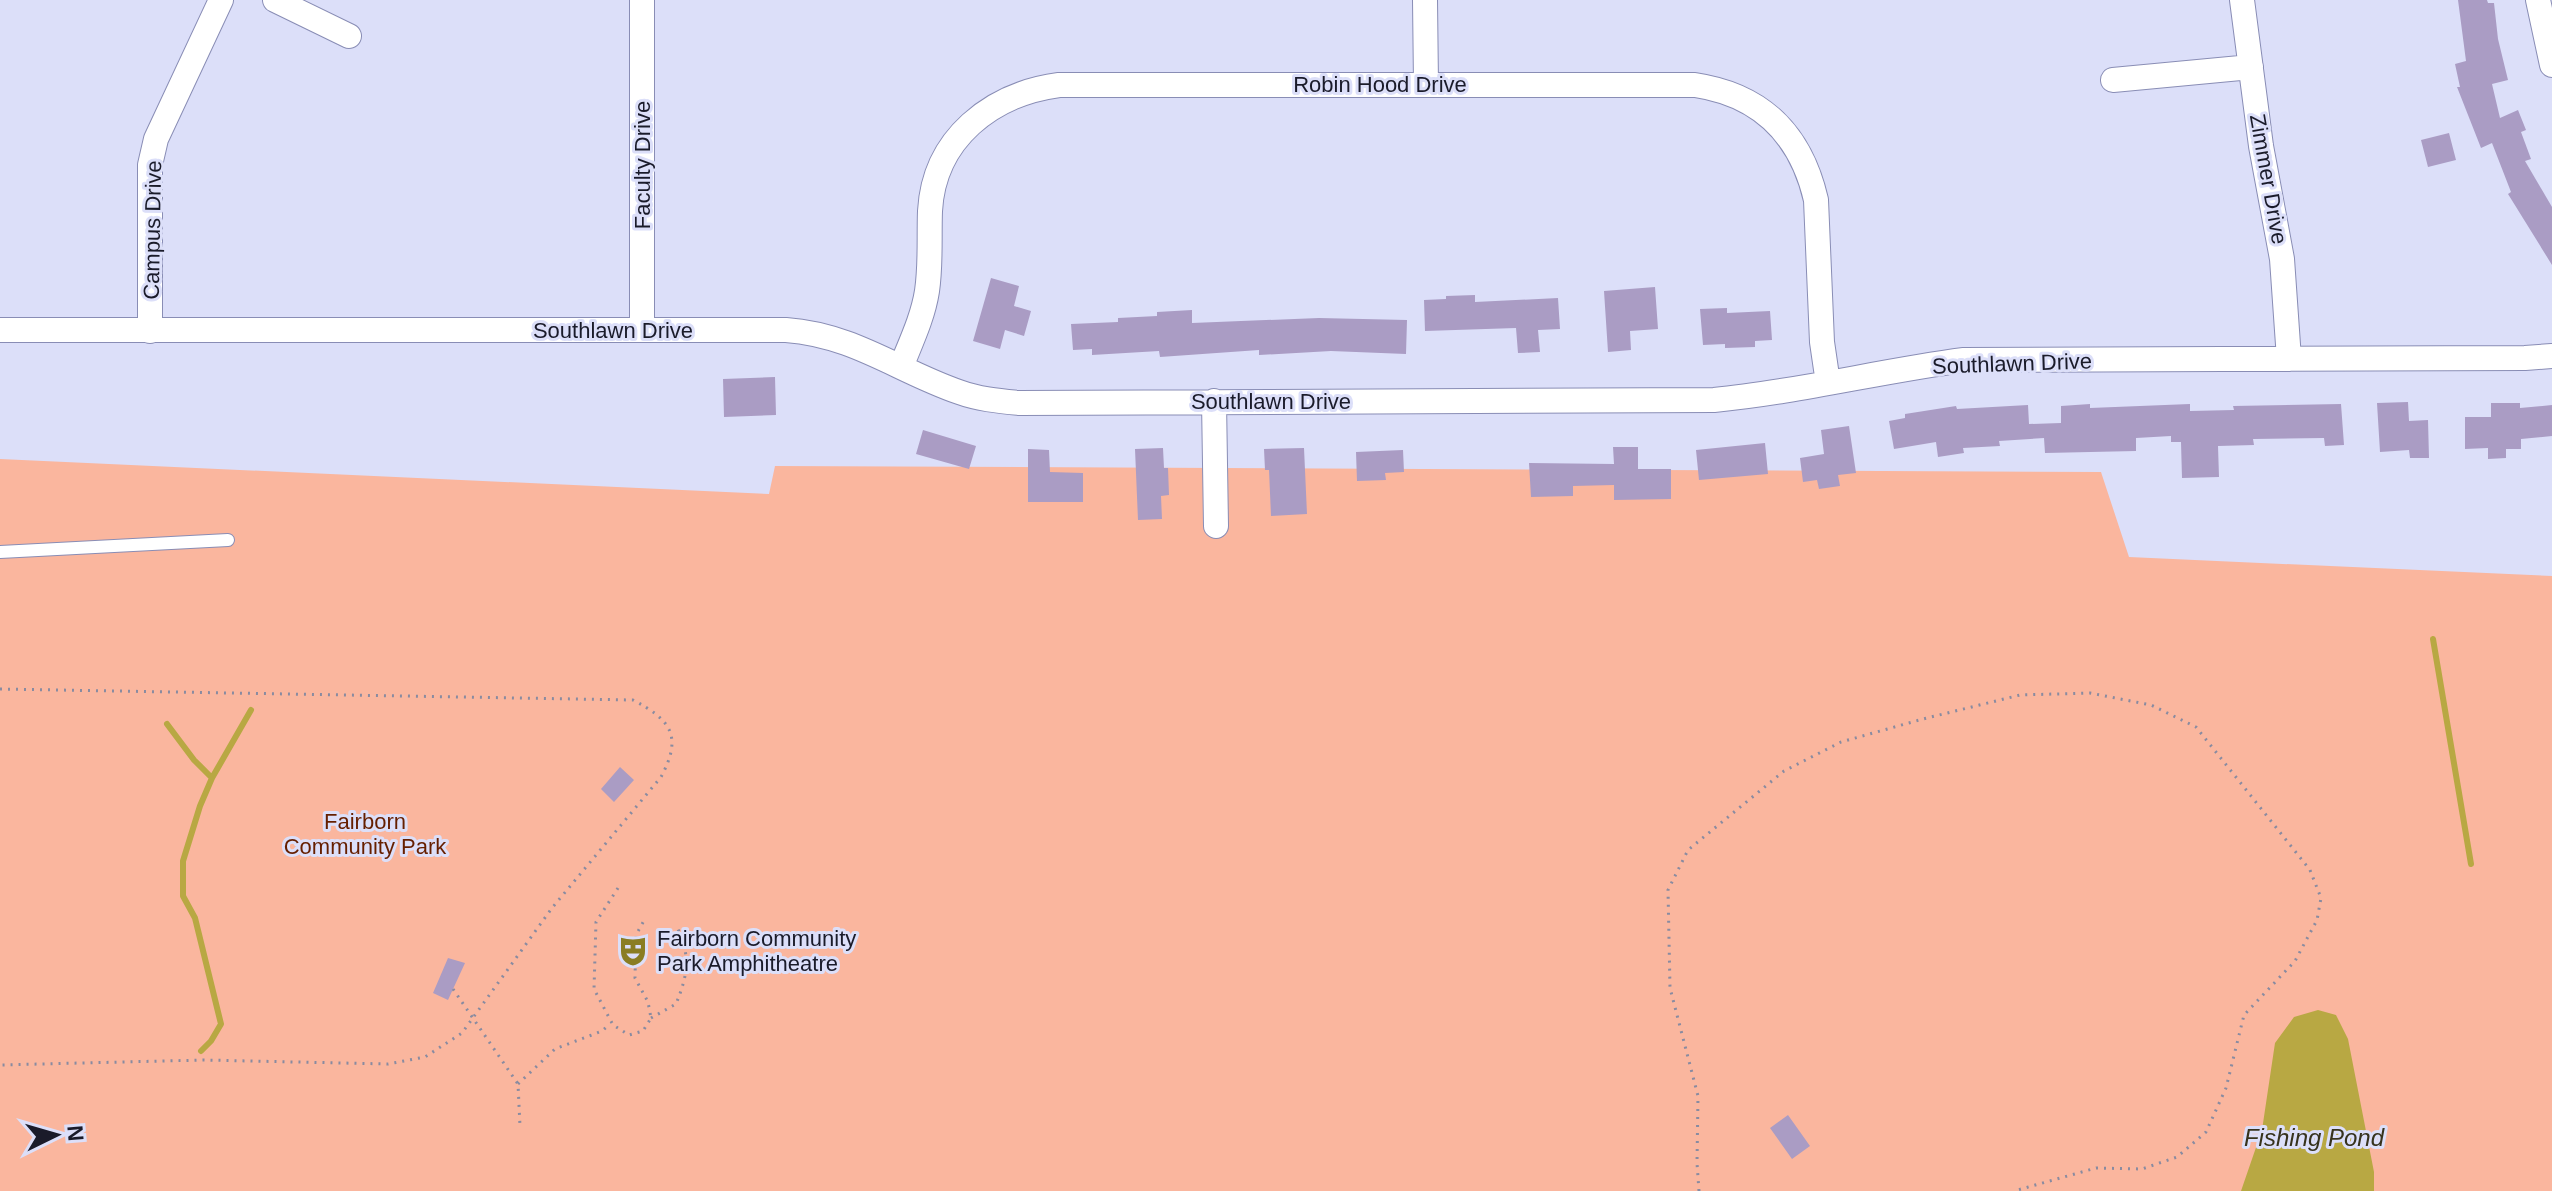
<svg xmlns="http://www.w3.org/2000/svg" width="2552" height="1191" viewBox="0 0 2552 1191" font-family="Arial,sans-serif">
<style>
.green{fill:#fab69e}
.water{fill:#b8a843}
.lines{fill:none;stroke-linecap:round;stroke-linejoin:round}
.stream{stroke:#b8a843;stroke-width:6}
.building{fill:#aa9cc4}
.lane-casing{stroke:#898db5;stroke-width:14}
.street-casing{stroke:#898db5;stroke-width:26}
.path{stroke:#898ba0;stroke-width:3;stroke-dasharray:2 6;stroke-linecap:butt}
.lane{stroke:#fff;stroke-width:12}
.street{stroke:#fff;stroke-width:24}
.labels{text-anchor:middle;stroke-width:6;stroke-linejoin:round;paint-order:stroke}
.street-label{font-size:22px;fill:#1a1b2a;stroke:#dcdff9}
.park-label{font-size:22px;fill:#661f00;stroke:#dcdff9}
.poi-label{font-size:22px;fill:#1a1b2a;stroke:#dcdff9;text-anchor:start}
.water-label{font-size:24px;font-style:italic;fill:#37331d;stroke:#dcdff9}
</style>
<rect width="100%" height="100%" fill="#dcdff9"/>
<path class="green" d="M0 459 769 494 775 466 2101 472 2129 557 2552 576V1191H0Z"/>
<path class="water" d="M2318 1010 2336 1015 2348 1039 2374 1172V1191H2241L2262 1130 2275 1043 2294 1017Z"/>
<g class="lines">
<path class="stream" d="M2433 639 2471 864
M167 724 194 760 212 778
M201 1051 211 1041 221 1024 195 918 183 896V861L200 806 212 778 251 710"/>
</g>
<path class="building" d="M2458 0H2487L2488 3H2494L2498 39 2508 80 2492 84 2500 118 2518 110 2526 130 2521 132 2531 159 2525 161 2552 207V265L2508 194 2511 192 2492 143 2481 148 2457 87H2460L2455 64 2466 61Z
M2449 133 2456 160 2428 167 2421 140Z
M991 278 1019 286 1014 306 1031 311 1024 336 1005 330 1000 349 973 341Z
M1655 287 1658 329 1630 331 1631 350 1608 352 1604 291Z
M1475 295V302L1558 298 1560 329 1538 330 1540 352 1518 353 1516 328 1425 331 1424 300 1446 299V296Z
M1727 308V313L1770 311 1772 340 1755 341V347L1725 348V344L1703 345 1700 309Z
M1192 310V323L1319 318 1407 320 1406 354 1331 351 1259 355V350L1160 357 1159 351 1092 355V349L1073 350 1071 324 1118 322V318L1157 316V312Z
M775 377 776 415 724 417 723 379Z
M2408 402 2409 421 2428 420 2429 458H2410L2409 450 2380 452 2377 403Z
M2491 403H2520V408L2552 405V436L2521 439V449H2506V458L2488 459V448L2465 449V417H2491Z
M2090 404V408L2190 404V411L2234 410 2233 406 2341 404 2344 445 2325 446 2324 438 2253 439 2254 445 2218 446 2219 477 2182 478 2181 442H2171V436L2136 438V451L2045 453 2044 438 1999 441 2000 446 1963 448 1964 453 1938 457 1936 442 1894 449 1889 421 1905 418V414L1956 406 1957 409 2028 405 2029 424 2061 423V406Z
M1849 426 1856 473 1838 475 1840 486 1819 489 1817 480 1803 482 1800 458 1824 454 1821 430Z
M923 430 976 446 969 469 916 454Z
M1765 443 1768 474 1699 480 1696 450Z
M1613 447H1638V469H1671V499L1614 500V485L1573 486V496L1531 497 1529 463 1614 464Z
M1163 448 1164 468H1168L1169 495 1161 496 1162 519 1138 520 1135 449Z
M1304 448 1307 514 1271 516 1269 470H1265L1264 449Z
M1028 449 1049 450 1050 472 1083 473V502H1028Z
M1403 450 1404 472 1385 473 1386 480 1357 481 1356 452Z
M620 767 634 780 614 802 601 789Z
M448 958 465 963 448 1000 433 993Z
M1788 1115 1810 1146 1792 1159 1770 1128Z"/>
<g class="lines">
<g class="lane-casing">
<path id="lane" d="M0 552 228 540"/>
</g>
<g class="street-casing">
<path id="street" d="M275 0 349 36
M642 0V330
M1425 0 1426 84
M2242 0 2261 146 2282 259 2289 359
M2538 0 2552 65
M2113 80 2251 67
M0 330H786C854 335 898 371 959 392 978 399 999 401 1019 403L1714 400C1798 392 1880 371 1964 360L2525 358 2552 356
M150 331V165L156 139 221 0
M901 367C911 342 923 317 927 291 931 264 929 238 930 211 934 138 992 94 1059 85H1695C1762 95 1801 135 1816 200L1822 342 1828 383
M1214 401 1216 526"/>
</g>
<path class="path" d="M0 689 633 700C671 720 683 736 661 777L552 908 462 1033 425 1057 388 1064 204 1060 0 1065
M618 888 596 922 594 989 613 1025 629 1035 643 1031 651 1018 648 1002 635 978 636 935 646 917
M453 989 518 1084 520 1126
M651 1018 676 1004C688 974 691 957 677 927
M518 1084 555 1049 602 1031 610 1024
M1699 1191 1697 1163 1698 1096 1670 988 1668 890 1688 850 1784 771 1841 742 1923 719 2020 695 2090 693 2151 705 2196 727 2310 870 2321 898 2317 920 2295 961 2244 1015 2226 1088 2206 1132 2177 1157 2142 1169 2096 1168 2014 1191"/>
<use href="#lane" class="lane"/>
<use href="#street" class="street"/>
</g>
<defs>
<g id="theatre-bare" transform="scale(2.4)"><path d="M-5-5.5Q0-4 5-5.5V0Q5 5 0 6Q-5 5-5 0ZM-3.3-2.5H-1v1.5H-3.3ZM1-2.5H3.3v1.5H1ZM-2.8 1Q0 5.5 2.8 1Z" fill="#8a7d23" stroke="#dcdff9" stroke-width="2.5" paint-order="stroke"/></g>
</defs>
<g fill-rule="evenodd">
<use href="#theatre-bare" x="633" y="951"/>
</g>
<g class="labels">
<g class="street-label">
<text x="1380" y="92">Robin Hood Drive</text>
<text transform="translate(642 165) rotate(-90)" y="8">Faculty Drive</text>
<text transform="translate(2269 179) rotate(80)" y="8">Zimmer Drive</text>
<text transform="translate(152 230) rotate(-89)" y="8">Campus Drive</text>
<text x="613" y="338">Southlawn Drive</text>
<text transform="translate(2012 363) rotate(-2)" y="8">Southlawn Drive</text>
<text x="1271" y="409">Southlawn Drive</text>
</g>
<g class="park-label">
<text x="365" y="829">Fairborn<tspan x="365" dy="25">Community Park</tspan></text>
</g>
<g class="poi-label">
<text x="657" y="946">Fairborn Community<tspan x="657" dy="25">Park Amphitheatre</tspan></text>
</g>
<g class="water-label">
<text x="2314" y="1146">Fishing Pond</text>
</g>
</g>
<g transform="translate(56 1135) rotate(85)" stroke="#dcdff9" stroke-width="6" paint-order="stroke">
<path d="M0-6L14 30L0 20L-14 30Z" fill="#1a1b2a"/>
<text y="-12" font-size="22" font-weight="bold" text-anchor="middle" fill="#1a1b2a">N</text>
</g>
</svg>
